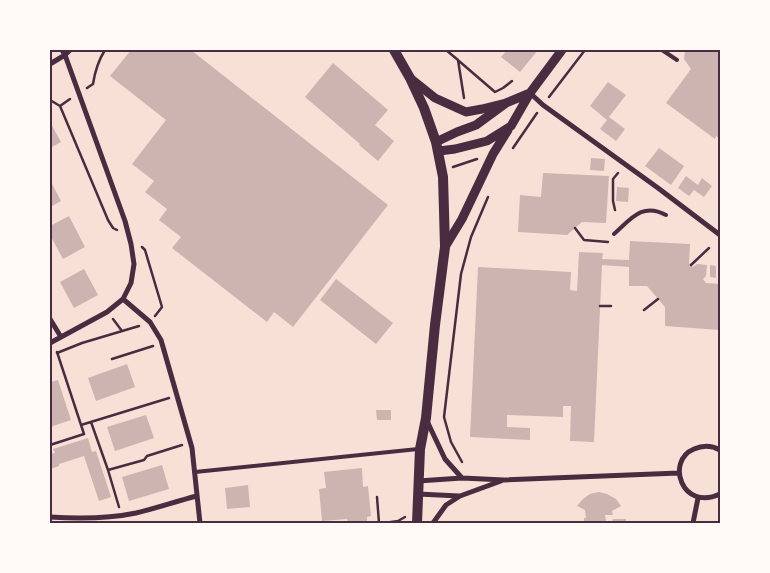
<svg xmlns="http://www.w3.org/2000/svg" width="770" height="573" viewBox="0 0 770 573" font-family="Commissioner,sans-serif">
<style>
.building{fill:#ccb4b1}
.lines{fill:none;stroke-linecap:round;stroke-linejoin:round}
.path{stroke:#4a2c40;stroke-width:2.5}
.service{stroke:#4a2c40;stroke-width:4}
.minor{stroke:#4a2c40;stroke-width:5}
.tertiary{stroke:#4a2c40;stroke-width:9}
.secondary{stroke:#4a2c40;stroke-width:10}
.neatline{fill:none;stroke:#4a2c40;stroke-width:2}
</style>
<rect width="100%" height="100%" fill="#f7e1d7"/>
<path class="building" d="M131 50H191L388 205 293 327 274 312 267 322 172 248 181 237 159 220 167 209 145 192 154 181 132 164 166 120 110 76Z
M507 50H538L520 72 501 57Z
M685 50H720V139L716 136 715 139 666 103 691 69 684 59Z
M333 63 388 110 375 125 394 141 378 161 359 145 360 144 305 97Z
M608 82 626 95 609 117 625 129 616 141 600 129 607 120 590 106Z
M50 122 61 142 50 148Z
M659 148 684 166 671 185 645 166Z
M591 158 605 159 604 171 590 170Z
M543 173 609 176 606 223 582 222 567 235 518 232 520 195 541 197Z
M686 176 698 185 702 178 712 186 704 197 694 190 689 196 678 188Z
M50 180 61 201 50 207Z
M617 187 629 188 628 202 616 201Z
M69 216 85 247 63 259 50 235V226Z
M630 241 690 244 689 263 693 267 697 264 707 265 706 276 703 279 706 283 720 284V330L665 326V307L647 286H629V267L602 265 594 442 570 441 571 406H563V417L507 415V427L530 428V440L470 437 478 267 571 272 570 290 577 291 579 252 603 253 602 259 629 260Z
M710 265 716 266V278L710 277Z
M84 269 98 295 74 308 60 282Z
M336 279 393 323 376 344 320 300Z
M127 364 135 387 96 401 88 378Z
M58 380 71 420 50 427V382Z
M376 410H391V420H377Z
M146 415 154 438 115 451 107 427Z
M88 438 92 452 96 451 111 497 99 501 84 456 59 464V466L50 469V454L55 453 53 449Z
M162 465 169 489 129 501 122 477Z
M362 468 363 487 368 486 371 516 367 517V523H348L347 519 322 521 319 489 326 488 324 472Z
M248 485 250 507 227 509 225 488Z
M599 492 607 494 616 499 621 506 612 511 613 515H605L606 521H584V518H586L585 510 577 506 583 499 590 494Z
M613 519H626V523H612Z"/>
<g class="lines">
<path class="path" d="M446 50 458 60 464 98
M459 61 495 92 503 88 512 81
M87 88 93 84C95 71 98 61 105 50
M549 97 585 50
M50 100 60 106 70 99
M60 106 108 220 113 228 117 230
M513 148 537 113
M453 167 477 159
M615 210 613 201V179L618 173
M575 228 584 240 608 242
M142 247 145 250 162 307 155 316
M691 265 709 248
M600 306H611
M644 310 658 299
M113 319 122 331
M57 353 82 343 139 326
M112 359 153 346
M91 422 108 470 144 460 147 456 182 445
M81 425 169 398
M50 445 84 434 57 352
M462 462 451 442 444 417 461 274 471 237 488 197
M108 470 119 507
M377 497 379 523
M384 523 398 521 405 517"/>
<path class="service" d="M662 50 677 60
M614 234C631 219 642 202 666 215
M195 472 418 449"/>
<path class="minor" d="M50 64 65 55 70 50
M530 93 543 105 658 188 720 235
M123 299 150 322 161 340 192 448 200 523
M50 319 61 337
M50 343 107 312 123 299 131 283 134 264 131 244 125 221 65 55 62 50
M427 421 445 459 462 478
M720 450C711 445 703 445 694 449 665 461 682 512 720 494
M418 481 462 478 504 480 679 473
M418 494 459 496
M50 517C79 519 107 519 136 513 157 508 177 501 197 496
M433 523 446 505 460 496 501 481
M693 523 698 498"/>
<path class="tertiary" d="M410 78 435 98 466 112 482 109 506 103
M436 142 457 132 476 125 506 103 530 93
M439 151 455 149 487 141 511 126 530 93 562 50
M445 247 462 219 493 154 508 130"/>
<path class="secondary" d="M394 50 410 78 424 108 436 142 443 177 444 211 445 247 435 325 426 418 420 449 417 523"/>
</g>
<rect width="770" height="573" fill="none" stroke="#fffaf5" stroke-width="102"/>
<rect x="51" y="51" width="668" height="471" class="neatline"/>
</svg>
